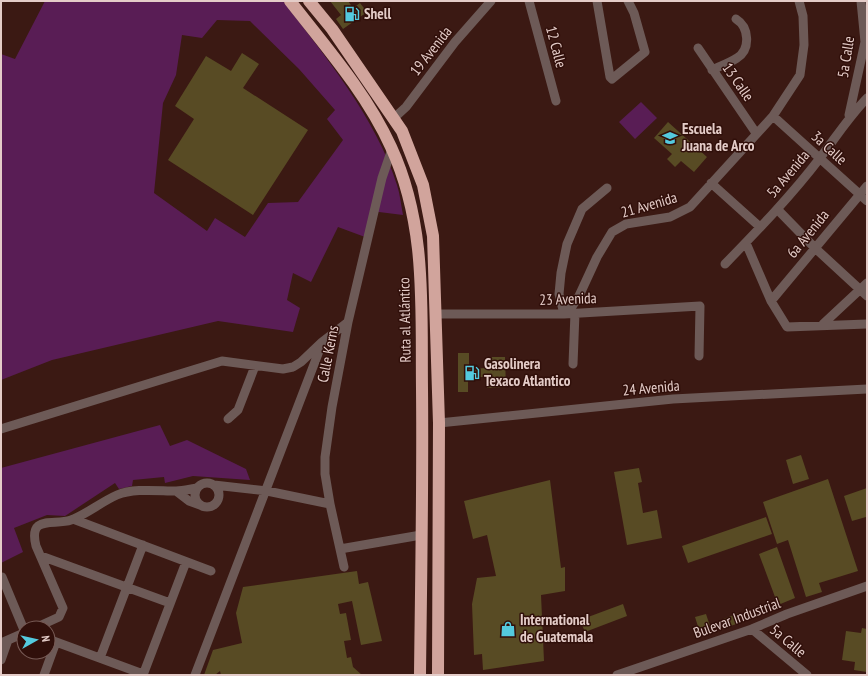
<svg xmlns="http://www.w3.org/2000/svg" width="868" height="676" viewBox="0 0 868 676" font-family="'PT Sans Narrow',sans-serif">
<style>
.green{fill:#591d55;fill-rule:evenodd}
.building{fill:#584b24}
.lines{fill:none;stroke-linecap:round;stroke-linejoin:round}
.minor{stroke:#6d5a57;stroke-width:9}
.highway{stroke:#d1a49c;stroke-width:12}
.labels{text-anchor:middle;stroke-width:3;stroke-linejoin:round;paint-order:stroke}
.poi-label{font-size:15px;font-weight:bold;fill:#e4ccc8;stroke:#300f0a;text-anchor:start}
.street-label{font-size:15px;fill:#e4ccc8;stroke:#300f0a}
</style>
<rect width="100%" height="100%" fill="#3b1913"/>
<path class="green" d="M45 1H283C325 56 376 118 397 185 400 194 401 205 403 215L371 211 365 237 338 227 311 282 293 273 287 300 300 308 293 332 218 321 52 360 1 380V54L15 59ZM217 20 250 21 299 69 335 110 327 119 343 140 298 202 268 203 245 237 215 218 207 231 154 193 163 103 176 75 182 35 202 38Z
M641 102 657 118 635 139 619 122Z
M160 425 170 446 187 440 246 469 250 480 193 476 165 483 164 477 133 480 132 486 119 489 115 483 65 516 47 515 14 528 23 552 1 563V468Z"/>
<path class="building" d="M330 1H348L353 8 360 3 367 12 343 29 336 19 341 15Z
M242 53 259 64 243 88 308 130 253 215 168 160 194 119 175 106 206 56 231 71Z
M668 122 707 157 694 172 681 161 675 167 667 159 672 154 654 138Z
M458 353H469V369L486 368V357H505L506 387 487 388 486 377H468V392H458Z
M801 455 809 479 793 484 786 460Z
M639 468 642 482 638 483 643 513 657 510 662 538 627 545 614 472Z
M828 479 858 571 819 583 822 592 806 597 788 540 777 544 763 502Z
M550 480 561 568 565 567V591L541 595 544 661 483 670 482 654 474 655 472 604 477 578 496 576 487 535 473 539 464 501Z
M867 488V519L866 517 852 521 844 496Z
M766 517 772 534 688 563 682 546Z
M777 547 795 598 778 605 759 554Z
M357 571 359 584 368 582 382 641 361 645 352 601 338 604 340 614 346 613 351 640 344 641 347 658 351 657 353 667 362 675H221L220 671 215 675H204L213 650 242 643 236 613 243 587Z
M623 604 627 616 585 632 580 620Z
M739 613 743 622 727 627 723 619Z
M706 614 712 632 701 636 695 617Z
M862 628 867 629V672L854 670 855 662 842 660 846 631 861 633Z"/>
<g class="lines">
<path class="minor" d="M529 1 556 101
M597 1 610 77 612 79 645 52 634 13 628 1
M698 48 756 133
M712 70C720 66 730 63 737 58 751 49 749 27 736 19
M849 115 865 42 861 1
M773 116 867 201
M394 118 406 107 455 42 491 1
M711 183 760 227
M777 209 815 248 867 296
M746 243 771 301 787 327 867 324
M725 264C758 230 791 196 820 158 836 137 848 118 867 98
M771 301 867 186
M437 314H564L700 306 699 356
M564 314 571 308 579 296 597 257 612 232 626 224 670 217 690 207 773 116 800 75 804 45 803 16 799 1
M564 314 559 294 561 273 567 244 582 209 607 188
M823 324 867 283
M573 364 575 313
M228 419 238 410 255 366
M439 423 673 399 867 389
M1 429 222 361 283 369 293 367 301 362 322 342 348 322
M195 495a12 12 0 1 1 24 0a12 12 0 1 1-24 0Z
M214 485 267 491 330 504
M176 491 189 501 200 505
M73 519 211 571
M340 549 421 535
M41 556 170 603
M344 567 330 504 325 474V457L332 407 348 322 382 178 392 149
M2 577 24 630
M35 628 59 617 63 608 36 546C28 514 54 526 71 520 87 514 101 502 117 495 134 488 158 491 176 491 183 491 190 489 197 488
M752 629 807 675
M48 639 143 674
M1 643 24 633
M100 658 143 545
M1 660 8 640
M44 675 56 642
M143 675 186 562
M195 675 321 346
M617 675 752 629 787 614 867 586"/>
<path class="highway" d="M290 1C326 47 367 94 391 147 427 225 421 306 422 389 423 485 421 580 420 675
M309 1 332 29 402 131 423 185 433 236 439 423 438 675"/>
</g>
<defs>
<g id="fuel-bare" transform="scale(1.2)"><path d="M-5.5-6h7V0h2V4h1.3V-2.5L3-4.5l.8-.8L6-3V5H2.5V1h-1V6h-7ZM-4.2-4.7v3.2H.2V-4.7Z" fill="#54cade" stroke="#300f0a" stroke-width="2.5" paint-order="stroke"/></g>
<g id="school-bare" transform="scale(1.2)"><path d="M0-5L7-2L0 1L-7-2ZM-4 1L0 2.5L4 1V4Q0 6-4 4Z" fill="#54cade" stroke="#300f0a" stroke-width="2.5" paint-order="stroke"/></g>
<g id="shop-bare" transform="scale(1.2)"><path d="M-5-2.5h2.3a2.7 3.5 0 0 1 5.4 0H5L5.5 6h-11ZM-1.5-2.5h3a1.5 2.3 0 0 0-3 0Z" fill="#54cade" stroke="#300f0a" stroke-width="2.5" paint-order="stroke"/></g>
</defs>
<g fill-rule="evenodd">
<use href="#fuel-bare" x="352" y="14"/>
<use href="#school-bare" x="670" y="138"/>
<use href="#fuel-bare" x="472" y="373"/>
<use href="#shop-bare" x="508" y="629"/>
</g>
<g class="labels">
<g class="poi-label">
<text x="364" y="19">Shell</text>
<text x="682" y="134">Escuela<tspan x="682" dy="17">Juana de Arco</tspan></text>
<text x="484" y="369">Gasolinera<tspan x="484" dy="17">Texaco Atlantico</tspan></text>
<text x="520" y="625">International<tspan x="520" dy="17">de Guatemala</tspan></text>
</g>
<g class="street-label">
<text transform="translate(556 47) rotate(75)" y="5">12 Calle</text>
<text transform="translate(431 51) rotate(-52)" y="5">19 Avenida</text>
<text transform="translate(846 57) rotate(-81)" y="5">5a Calle</text>
<text transform="translate(738 82) rotate(55)" y="5">13 Calle</text>
<text transform="translate(829 148) rotate(42)" y="5">3a Calle</text>
<text transform="translate(788 174) rotate(-50)" y="5">5a Avenida</text>
<text transform="translate(649 205) rotate(-16)" y="5">21 Avenida</text>
<text transform="translate(808 234) rotate(-51)" y="5">6a Avenida</text>
<text transform="translate(568 299) rotate(-2)" y="5">23 Avenida</text>
<text transform="translate(405 320) rotate(-91)" y="5">Ruta al Atlántico</text>
<text transform="translate(328 354) rotate(-79)" y="5">Calle Kerns</text>
<text transform="translate(651 388) rotate(-5)" y="5">24 Avenida</text>
<text transform="translate(737 618) rotate(-20)" y="5">Bulevar Industrial</text>
<text transform="translate(788 641) rotate(40)" y="5">5a Calle</text>
</g>
</g>
<rect width="868" height="676" fill="none" stroke="#e4ccc8" stroke-width="4"/>
<g transform="translate(36 640) rotate(82)"><circle r="19" fill="#300f0a" stroke="#785b56"/>
<path d="M0-3L7 15L0 10L-7 15Z" fill="#54cade"/>
<text y="-6" font-size="11" font-weight="bold" text-anchor="middle" fill="#e4ccc8">N</text>
</g>
</svg>
